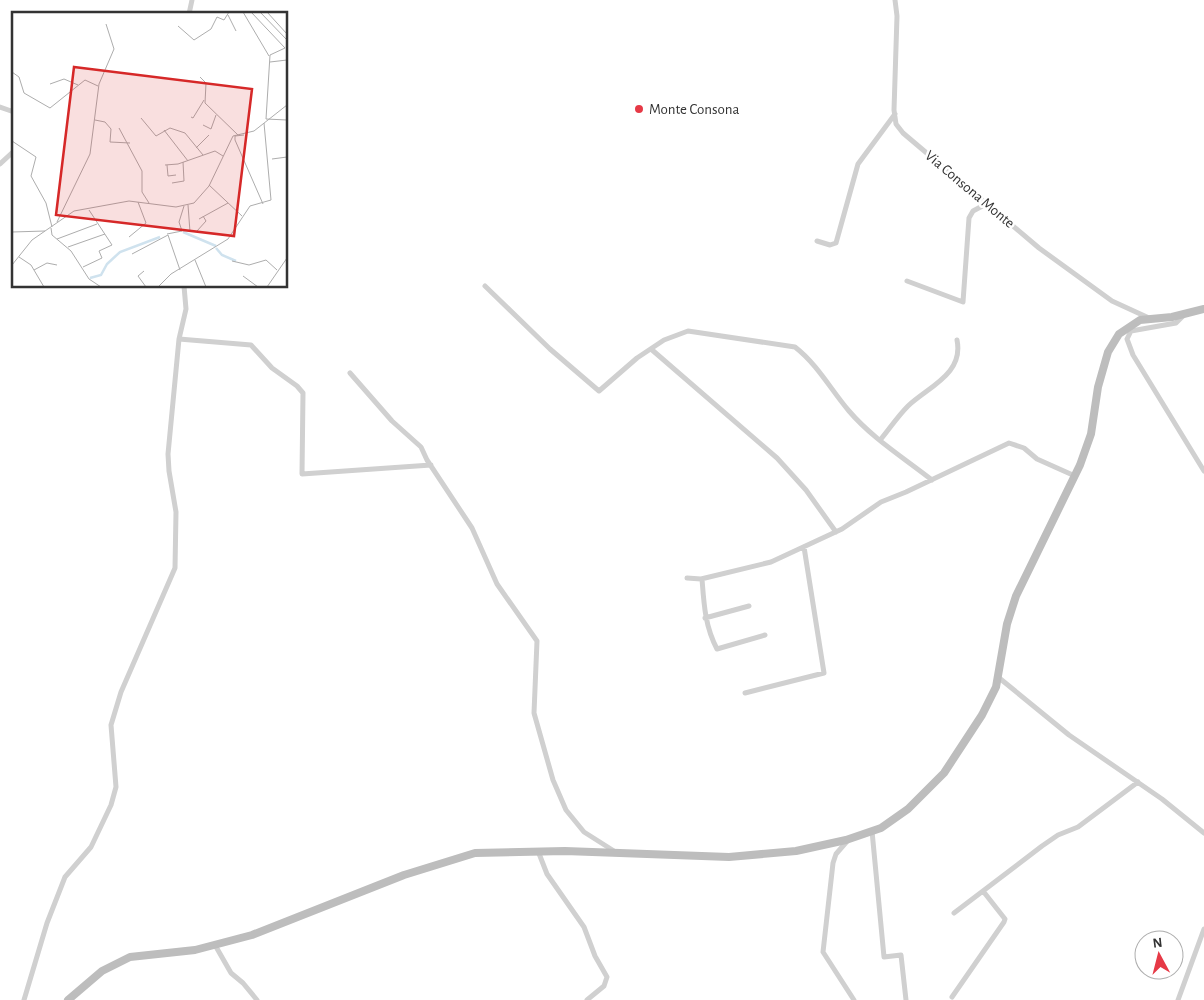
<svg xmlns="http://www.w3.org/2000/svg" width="1204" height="1000" viewBox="0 0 1204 1000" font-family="'Alegreya Sans',sans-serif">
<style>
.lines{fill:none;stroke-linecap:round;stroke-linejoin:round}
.minor{stroke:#d0d0d0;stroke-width:5}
.secondary{stroke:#bdbdbd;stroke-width:8}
.poi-dot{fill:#e63946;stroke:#fff;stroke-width:2}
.labels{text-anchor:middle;stroke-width:5;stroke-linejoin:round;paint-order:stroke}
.poi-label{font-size:15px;fill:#333;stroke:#fff;text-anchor:start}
.street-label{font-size:15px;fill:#333;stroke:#fff}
.inset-river{fill:none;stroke:#cfe2ee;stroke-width:2.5}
.inset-road{fill:none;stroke:#adadad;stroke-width:1}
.view{fill:#d62828;fill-opacity:0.15;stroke:#d62828;stroke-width:2.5}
.inset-edge{fill:none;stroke:#333;stroke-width:2.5}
</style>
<rect width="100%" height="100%" fill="#fff"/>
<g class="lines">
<path class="minor" d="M895 0 897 16 894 110 896 124 903 133 1039 248 1112 301 1149 318
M189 14 192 0
M0 107 14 112
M0 164 14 151
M817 241 830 245 836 243 858 164 895 114
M907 281 963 302 969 218 973 211 988 203
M485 286 550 349 599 391 637 358 664 340 688 331 795 347C818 365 831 390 849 411 872 438 904 458 932 480
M1184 315 1176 323 1131 331 1127 339 1133 355 1204 471
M179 339 251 345 272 368 297 386 303 393 302 474 431 465
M651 349 777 458 806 490 836 532
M350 373 392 421 421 447 427 460 472 528 497 584 537 641 534 713 553 780 566 810 584 832 614 851
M881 439C890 428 898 416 908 406 928 387 964 374 957 340
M687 578 701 579 771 562 842 529 881 502 906 492 1009 443 1024 448 1037 459 1075 476
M702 579C704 605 705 626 717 649L765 635
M705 618 749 606
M998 677 1069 735 1162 799 1204 833
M745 693 824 673 804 547
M872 831 884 957 901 955 906 1000
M849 839 836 854 833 863 823 952 854 1000
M538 851 547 874 584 927 595 956 607 977 604 986 587 1000
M954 913 1042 846 1058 835 1078 827 1138 782
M215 945 231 973 243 983 257 1000
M952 997 1004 922 1005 919 983 891
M24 1000 47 923 65 877 91 847 111 805 116 787 111 725 121 692 175 568 176 512 169 471 168 454 179 339 186 309 184 286
M1178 1000 1204 929"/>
<path class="secondary" d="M68 1000 102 971 130 957 195 950 252 935 404 875 475 853 565 851 729 857 796 851 846 840 881 828 908 809 944 773 982 715 996 687 1007 624 1016 596 1080 465 1091 434 1098 387 1108 352 1119 334 1140 320 1172 317 1204 309"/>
</g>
<circle class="poi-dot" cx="639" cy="109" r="5"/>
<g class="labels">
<g class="poi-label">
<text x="649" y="114">Monte Consona</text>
</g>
<g class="street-label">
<text transform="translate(970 189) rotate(40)" y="5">Via Consona Monte</text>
</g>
</g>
<g transform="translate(12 12)">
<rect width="275" height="275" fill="#fff"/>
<path class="inset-river" d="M171 220 204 234M204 236 210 243 224 249M78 266 89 263 95 252 108 240 148 225"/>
<path class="inset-road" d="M231 0 257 44M239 0 273 36 258 43 254 107 275 108M248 0 275 28M255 0 275 22M216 3 224 19M166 14 182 28 199 17 205 5 212 8 217 0M258 50 275 48M0 60 7 65 12 81 38 96 73 68 86 74M188 65 194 71 193 91 226 123M38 72 52 67 66 73M179 105 181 106 192 88M129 106 144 124 158 116 173 121 191 143M83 108 93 110 99 117 98 130 118 131M191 113 199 117 204 103M107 116 130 159V180L137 191M152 118 176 149M232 123 223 124V128L251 192M0 129 24 145 19 164 34 191 40 215M184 136 197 123M260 147 275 145M153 153 166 152 203 139 211 144M155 153 156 164 164 163M160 171 172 169 171 150M197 173 230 204M176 193 178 220M187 207 216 191M45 210 78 142 87 72 102 37 94 12M39 216 40 223 59 239 77 267 89 275M185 219 194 209 191 204M0 220 33 219M155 222 170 219 167 210 172 194M117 225 134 211 126 190M45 227 85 212M56 235 93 222M120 242 156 223 168 258M7 245 19 253 32 275M183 248 194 275M220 249 237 253 254 248 265 258M0 253 20 228 62 199 117 189 164 195 182 191 197 174 221 124 242 119 275 93M71 255 90 246 87 239 100 233 77 198M22 258 35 251 45 253M132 259 126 264 134 275M231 264 246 275M146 275 159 262 216 227 238 194 259 188 252 111M255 275 275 246"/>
<path class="view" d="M62 55 240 77 222 224 44 203Z"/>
<rect width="275" height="275" class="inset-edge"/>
</g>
<g transform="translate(1159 955) rotate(353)"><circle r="24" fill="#ffffff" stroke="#adadad"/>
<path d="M0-4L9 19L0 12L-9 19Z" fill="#e63946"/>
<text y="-8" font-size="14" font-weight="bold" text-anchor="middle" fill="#333333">N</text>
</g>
</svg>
